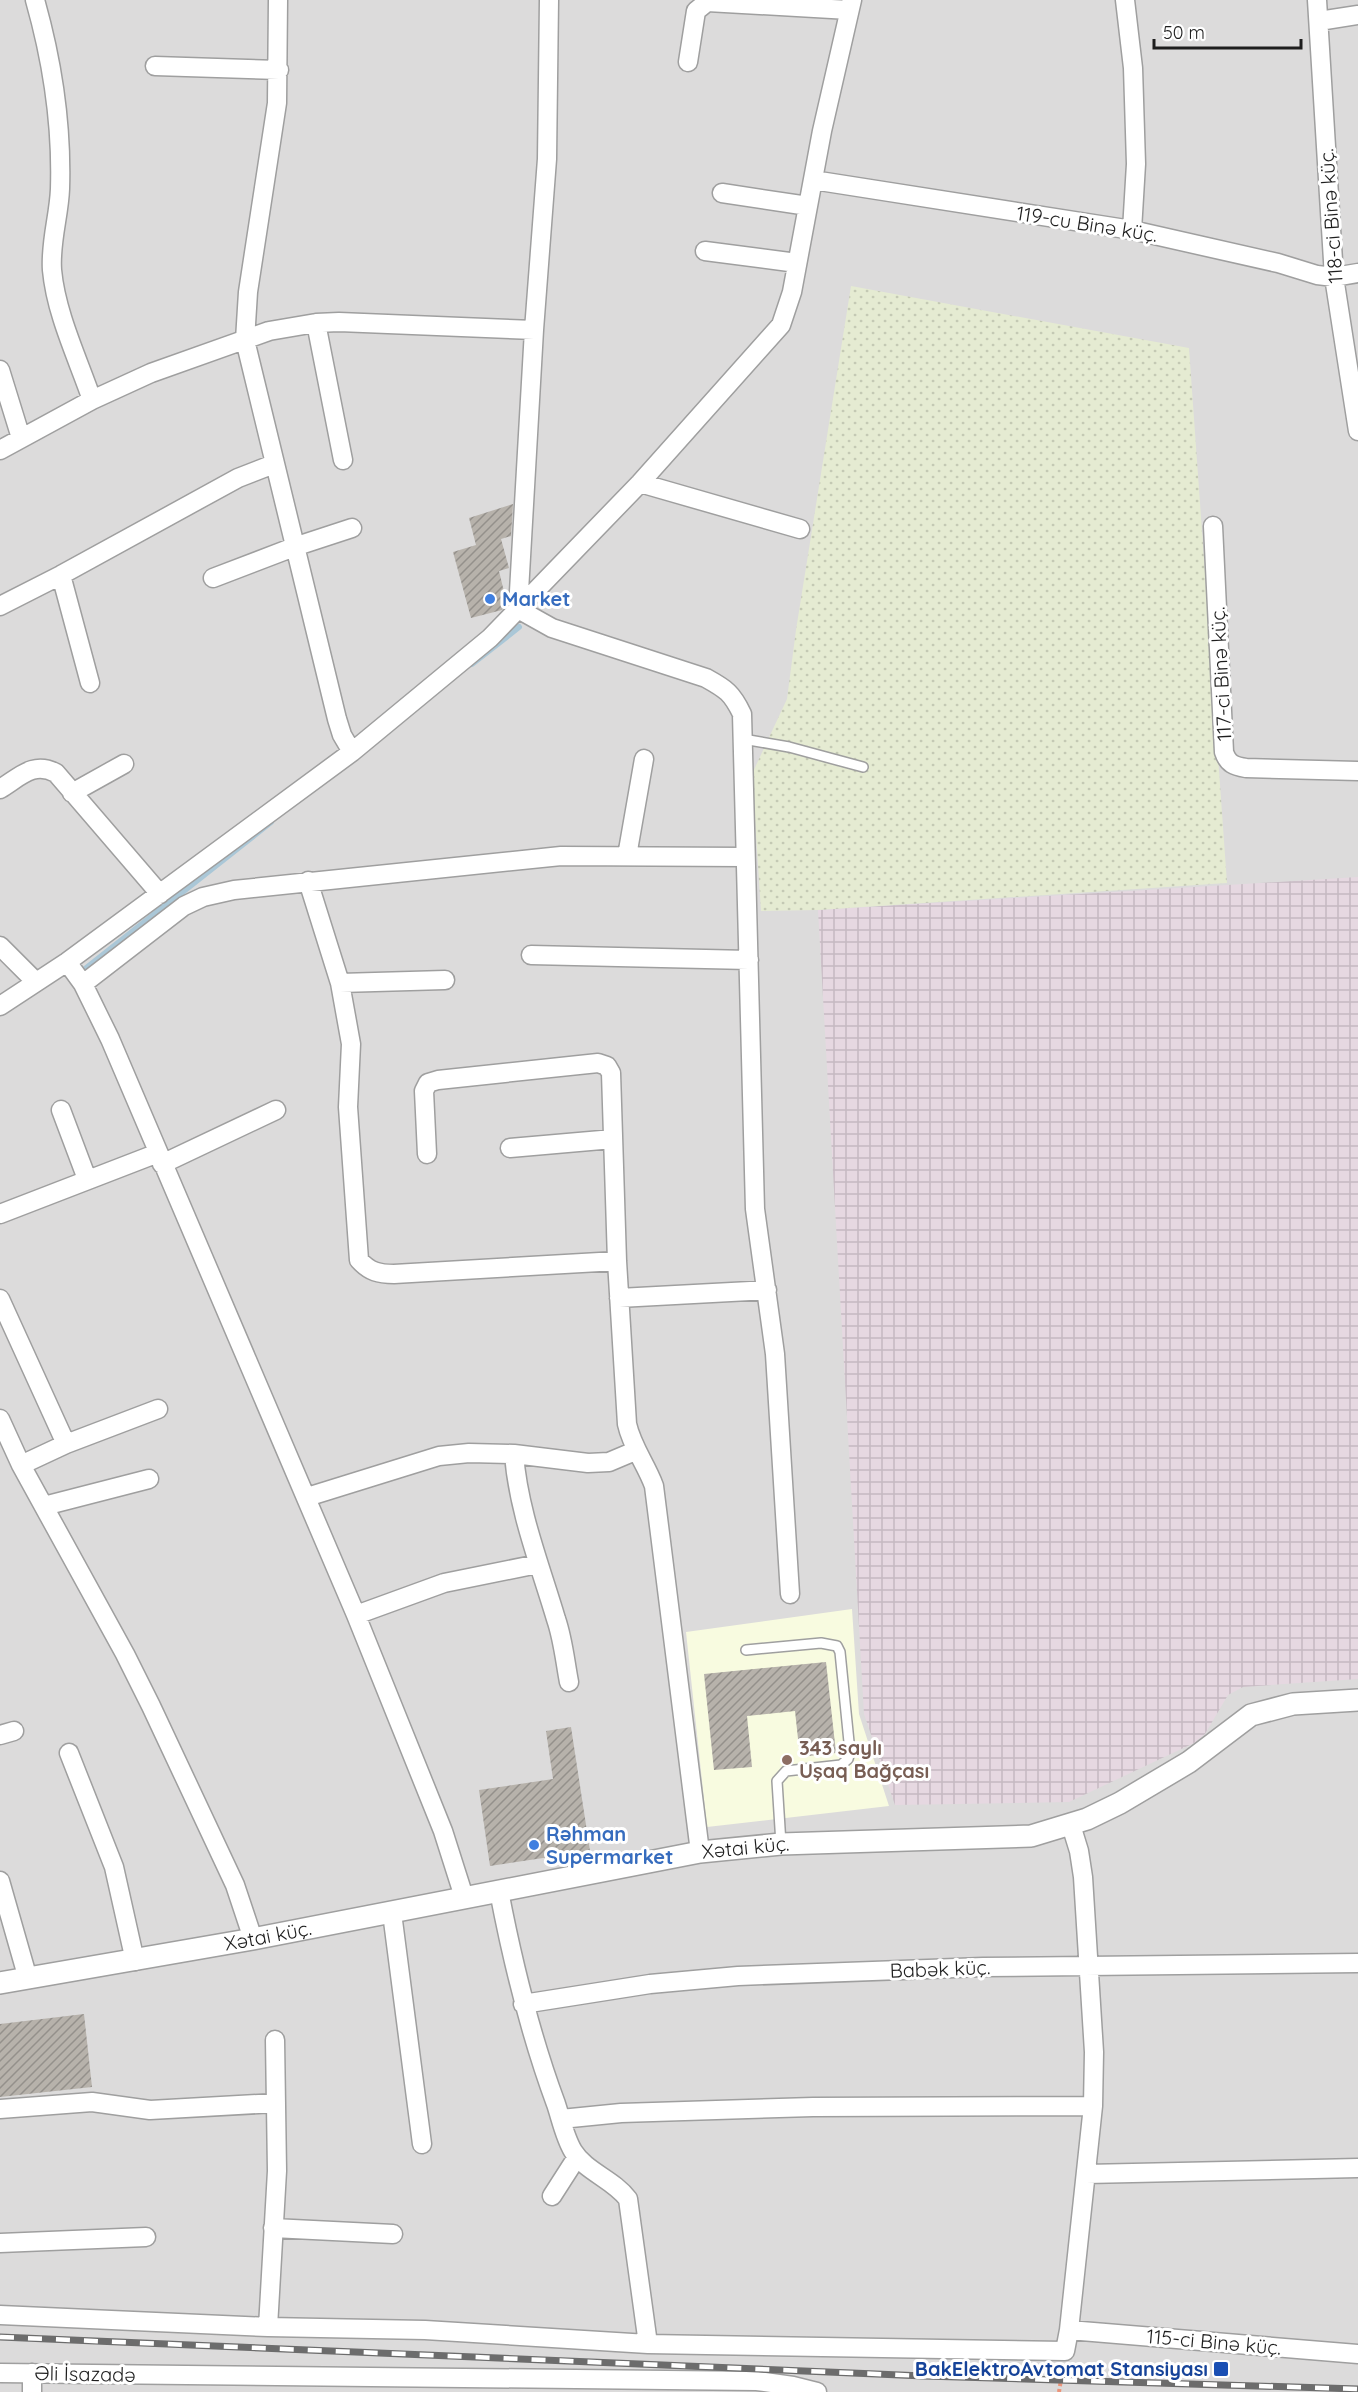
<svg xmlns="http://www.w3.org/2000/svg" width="1358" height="2392" viewBox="0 0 1358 2392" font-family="Quicksand,sans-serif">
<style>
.residential{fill:#dcdbdb}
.industrial{fill:url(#industrial-grid)}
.education{fill:#f8fbe0}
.farmland{fill:url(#farmland-dots)}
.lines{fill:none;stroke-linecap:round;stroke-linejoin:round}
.stream{stroke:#aac7d7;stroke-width:6}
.building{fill:url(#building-hatch)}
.service-casing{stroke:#9f9f9f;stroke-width:12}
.minor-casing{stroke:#9f9f9f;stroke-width:21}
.tertiary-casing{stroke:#9f9f9f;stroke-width:24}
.path{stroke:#eb9479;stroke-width:4;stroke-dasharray:3 3;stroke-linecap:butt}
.service{stroke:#fff;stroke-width:9}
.minor{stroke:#fff;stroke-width:18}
.tertiary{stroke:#fff;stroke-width:21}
.rail-casing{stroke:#6c6c6c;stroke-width:7}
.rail{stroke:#fff;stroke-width:4.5;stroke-dasharray:14;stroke-linecap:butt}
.shop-dot{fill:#3f7fe0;stroke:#fff;stroke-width:2}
.education-dot{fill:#8d6e63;stroke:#fff;stroke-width:2}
.transit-dot{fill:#1a4fb4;stroke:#fff;stroke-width:2}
.labels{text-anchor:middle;stroke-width:6;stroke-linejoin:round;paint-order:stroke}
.street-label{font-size:20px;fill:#1e1e1e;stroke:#fff}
.shop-label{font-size:20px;font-weight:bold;fill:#366cbe;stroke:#fff;text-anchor:start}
.education-label{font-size:20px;font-weight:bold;fill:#785e54;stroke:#fff;text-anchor:start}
.transit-label{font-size:20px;font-weight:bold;fill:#164399;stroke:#fff;text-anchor:end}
</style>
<defs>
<pattern id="industrial-grid" width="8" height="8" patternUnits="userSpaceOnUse" patternTransform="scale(1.5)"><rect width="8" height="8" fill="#e6d8e1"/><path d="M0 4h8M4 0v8" fill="none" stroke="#c5b9c1"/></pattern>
<pattern id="farmland-dots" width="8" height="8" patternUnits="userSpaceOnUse" patternTransform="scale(1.5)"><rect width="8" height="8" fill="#e5ebd2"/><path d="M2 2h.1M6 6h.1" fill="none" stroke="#c4c9b4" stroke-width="1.8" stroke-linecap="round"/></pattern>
<pattern id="building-hatch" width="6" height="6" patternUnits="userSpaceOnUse" patternTransform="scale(1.5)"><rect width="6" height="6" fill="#b7b2ab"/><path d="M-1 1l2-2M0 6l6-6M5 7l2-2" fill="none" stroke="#94908b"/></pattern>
</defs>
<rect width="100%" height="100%" fill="#eeece5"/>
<path class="residential" d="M0 0H1358V2392H0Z"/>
<path class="industrial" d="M1358 877V1679L1243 1687 1228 1695 1205 1734 1194 1743 1069 1802 895 1805 864 1714 818 910Z"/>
<path class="education" d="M852 1609 859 1714 889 1806 707 1827 686 1632Z"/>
<path class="farmland" d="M851 286 1189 348 1227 883 818 910 761 911 752 774 787 699 796 630Z"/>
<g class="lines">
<path class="stream" d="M472 664 519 627
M85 969 271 822"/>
</g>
<path class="building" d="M513 504 511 536 501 539 509 568 499 571 507 604 502 610 471 618 453 552 476 545 469 518Z
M826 1662 836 1753 800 1757 795 1711 747 1716 752 1767 714 1770 704 1674Z
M571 1727 590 1851 490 1866 479 1790 553 1779 546 1731Z
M84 2014 92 2087 0 2097V2024Z"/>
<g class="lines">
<g class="service-casing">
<path id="service" d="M743 739 789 747 863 767
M746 1650 821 1643 837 1646 840 1652 850 1752 848 1759 841 1765 786 1771 777 1781 781 1844"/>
</g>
<g class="minor-casing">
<path id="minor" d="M35 0C52 60 62 126 60 189 59 216 50 242 52 270 56 314 78 359 92 400
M278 0 277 103 248 292 245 340 337 719 342 735 352 752
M1125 0 1133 68 1136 164 1132 230
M1317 0 1334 277 1358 431
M1319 21 1358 15
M688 62 696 11 707 2 849 10
M155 66 279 70
M813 180 1132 230 1278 263 1317 275 1334 277 1358 273
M722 193 808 206
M705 251 797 263
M316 323 343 460
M0 370 21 438
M0 450 92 400 151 373 269 331 316 323 339 322 534 330
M640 483 800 529
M1213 526 1224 752C1228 764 1234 766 1246 768L1358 771
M61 575 90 683
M213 578 294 547 352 528
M0 606 61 575 238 478 274 464
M518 609 552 628 706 678C726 689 732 693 742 714L755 1209 775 1354 790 1594
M518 609 534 330 547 159 549 0
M0 789C20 777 33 761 56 773L160 894
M72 793 124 764
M627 856 644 759
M308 881 340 983 351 1044 348 1107 359 1260C370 1272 379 1274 394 1274L617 1261
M0 946 36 982
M531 955 749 960
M67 962 83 984 110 1039 356 1615 443 1831 464 1897
M340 983 445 980
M83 984 184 906 203 897 234 890 561 856 744 857
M0 1006 67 962 352 752 490 638 640 483 781 325 792 292 822 131 852 0
M61 1110 87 1179
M510 1148 613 1139
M427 1154 424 1091 428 1083 438 1080 598 1063 607 1066 611 1073 617 1261 627 1424C632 1447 646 1464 654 1486L700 1852
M162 1164 276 1110
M0 1214 158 1153
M619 1298 767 1290
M0 1299 66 1444
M0 1419 21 1465 125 1654 151 1706 235 1885 253 1939
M514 1454C518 1510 540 1565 556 1619 563 1639 565 1661 569 1682
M21 1465 66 1444 158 1409
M307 1497 439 1456 469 1453 514 1454 588 1463 609 1462 635 1451
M44 1506 149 1479
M356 1615 444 1583 538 1564
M0 1735 14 1731
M69 1753 114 1867 135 1961
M0 1881 28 1979
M499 1891C513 1964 530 2034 556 2104 561 2119 565 2138 573 2151 586 2172 613 2179 628 2199L648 2344
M392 1913 422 2144
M523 2004 650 1984 738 1976 983 1967 1358 1963
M0 2109 92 2102 150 2110 276 2103
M561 2119 621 2113 813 2107 1093 2106
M1086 2174 1358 2168
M552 2196 577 2157
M273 2228 393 2234
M0 2243 146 2237
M0 2315 268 2327 425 2330 648 2344 1065 2351 1069 2330 1093 2106 1094 2052 1083 1877 1079 1851 1071 1825
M268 2327 277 2171 275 2040
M1069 2330 1358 2354
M0 2373 757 2381 793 2386 817 2392
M32 2392V2373"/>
</g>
<g class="tertiary-casing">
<g id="tertiary">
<path id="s1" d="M0 1983 253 1939 700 1852 781 1844 1031 1836 1087 1819 1120 1803 1189 1762 1251 1715 1293 1704 1358 1700"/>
</g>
</g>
<path class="path" d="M1059 2392 1063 2367"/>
<use href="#service" class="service"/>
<use href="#minor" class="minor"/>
<use href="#tertiary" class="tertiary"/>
<g class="rail-casing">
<path id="rail" d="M0 2337 924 2376 1358 2389"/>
</g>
<use href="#rail" class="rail"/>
</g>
<g class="shop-dot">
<circle cx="490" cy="599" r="6"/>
<circle cx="534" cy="1845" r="6"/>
</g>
<circle class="education-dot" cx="787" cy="1760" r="6"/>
<rect class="transit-dot" x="1213" y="2361" width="16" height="16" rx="3"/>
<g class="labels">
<g class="street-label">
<text transform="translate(1331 216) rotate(-94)" y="7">118-ci Binə küç.</text>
<text transform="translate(1087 224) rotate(9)" y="7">119-cu Binə küç.</text>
<text transform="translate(1221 674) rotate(-93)" y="7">117-ci Binə küç.</text>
<text dy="7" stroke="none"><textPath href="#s1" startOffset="758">Xətai küç.</textPath></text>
<text dy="7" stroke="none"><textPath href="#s1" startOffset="272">Xətai küç.</textPath></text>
<text transform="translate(940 1969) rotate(-2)" y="7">Babək küç.</text>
<text transform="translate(1214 2342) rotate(5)" y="7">115-ci Binə küç.</text>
<text transform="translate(85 2374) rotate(1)" y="7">Əli İsazadə</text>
</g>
<g class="shop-label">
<text x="502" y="606">Market</text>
<text x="546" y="1841">Rəhman<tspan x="546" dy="23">Supermarket</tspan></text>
</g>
<g class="education-label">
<text x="799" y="1755">343 saylı<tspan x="799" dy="23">Uşaq Bağçası</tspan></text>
</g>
<g class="transit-label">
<text x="1208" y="2376">BakElektroAvtomat Stansiyası</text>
</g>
</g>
<path d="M1154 39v9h147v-9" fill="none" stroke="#1e1e1e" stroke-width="3"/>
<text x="1163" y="39" font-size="18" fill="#1e1e1e" stroke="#ffffff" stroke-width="4.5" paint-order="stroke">50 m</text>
</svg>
